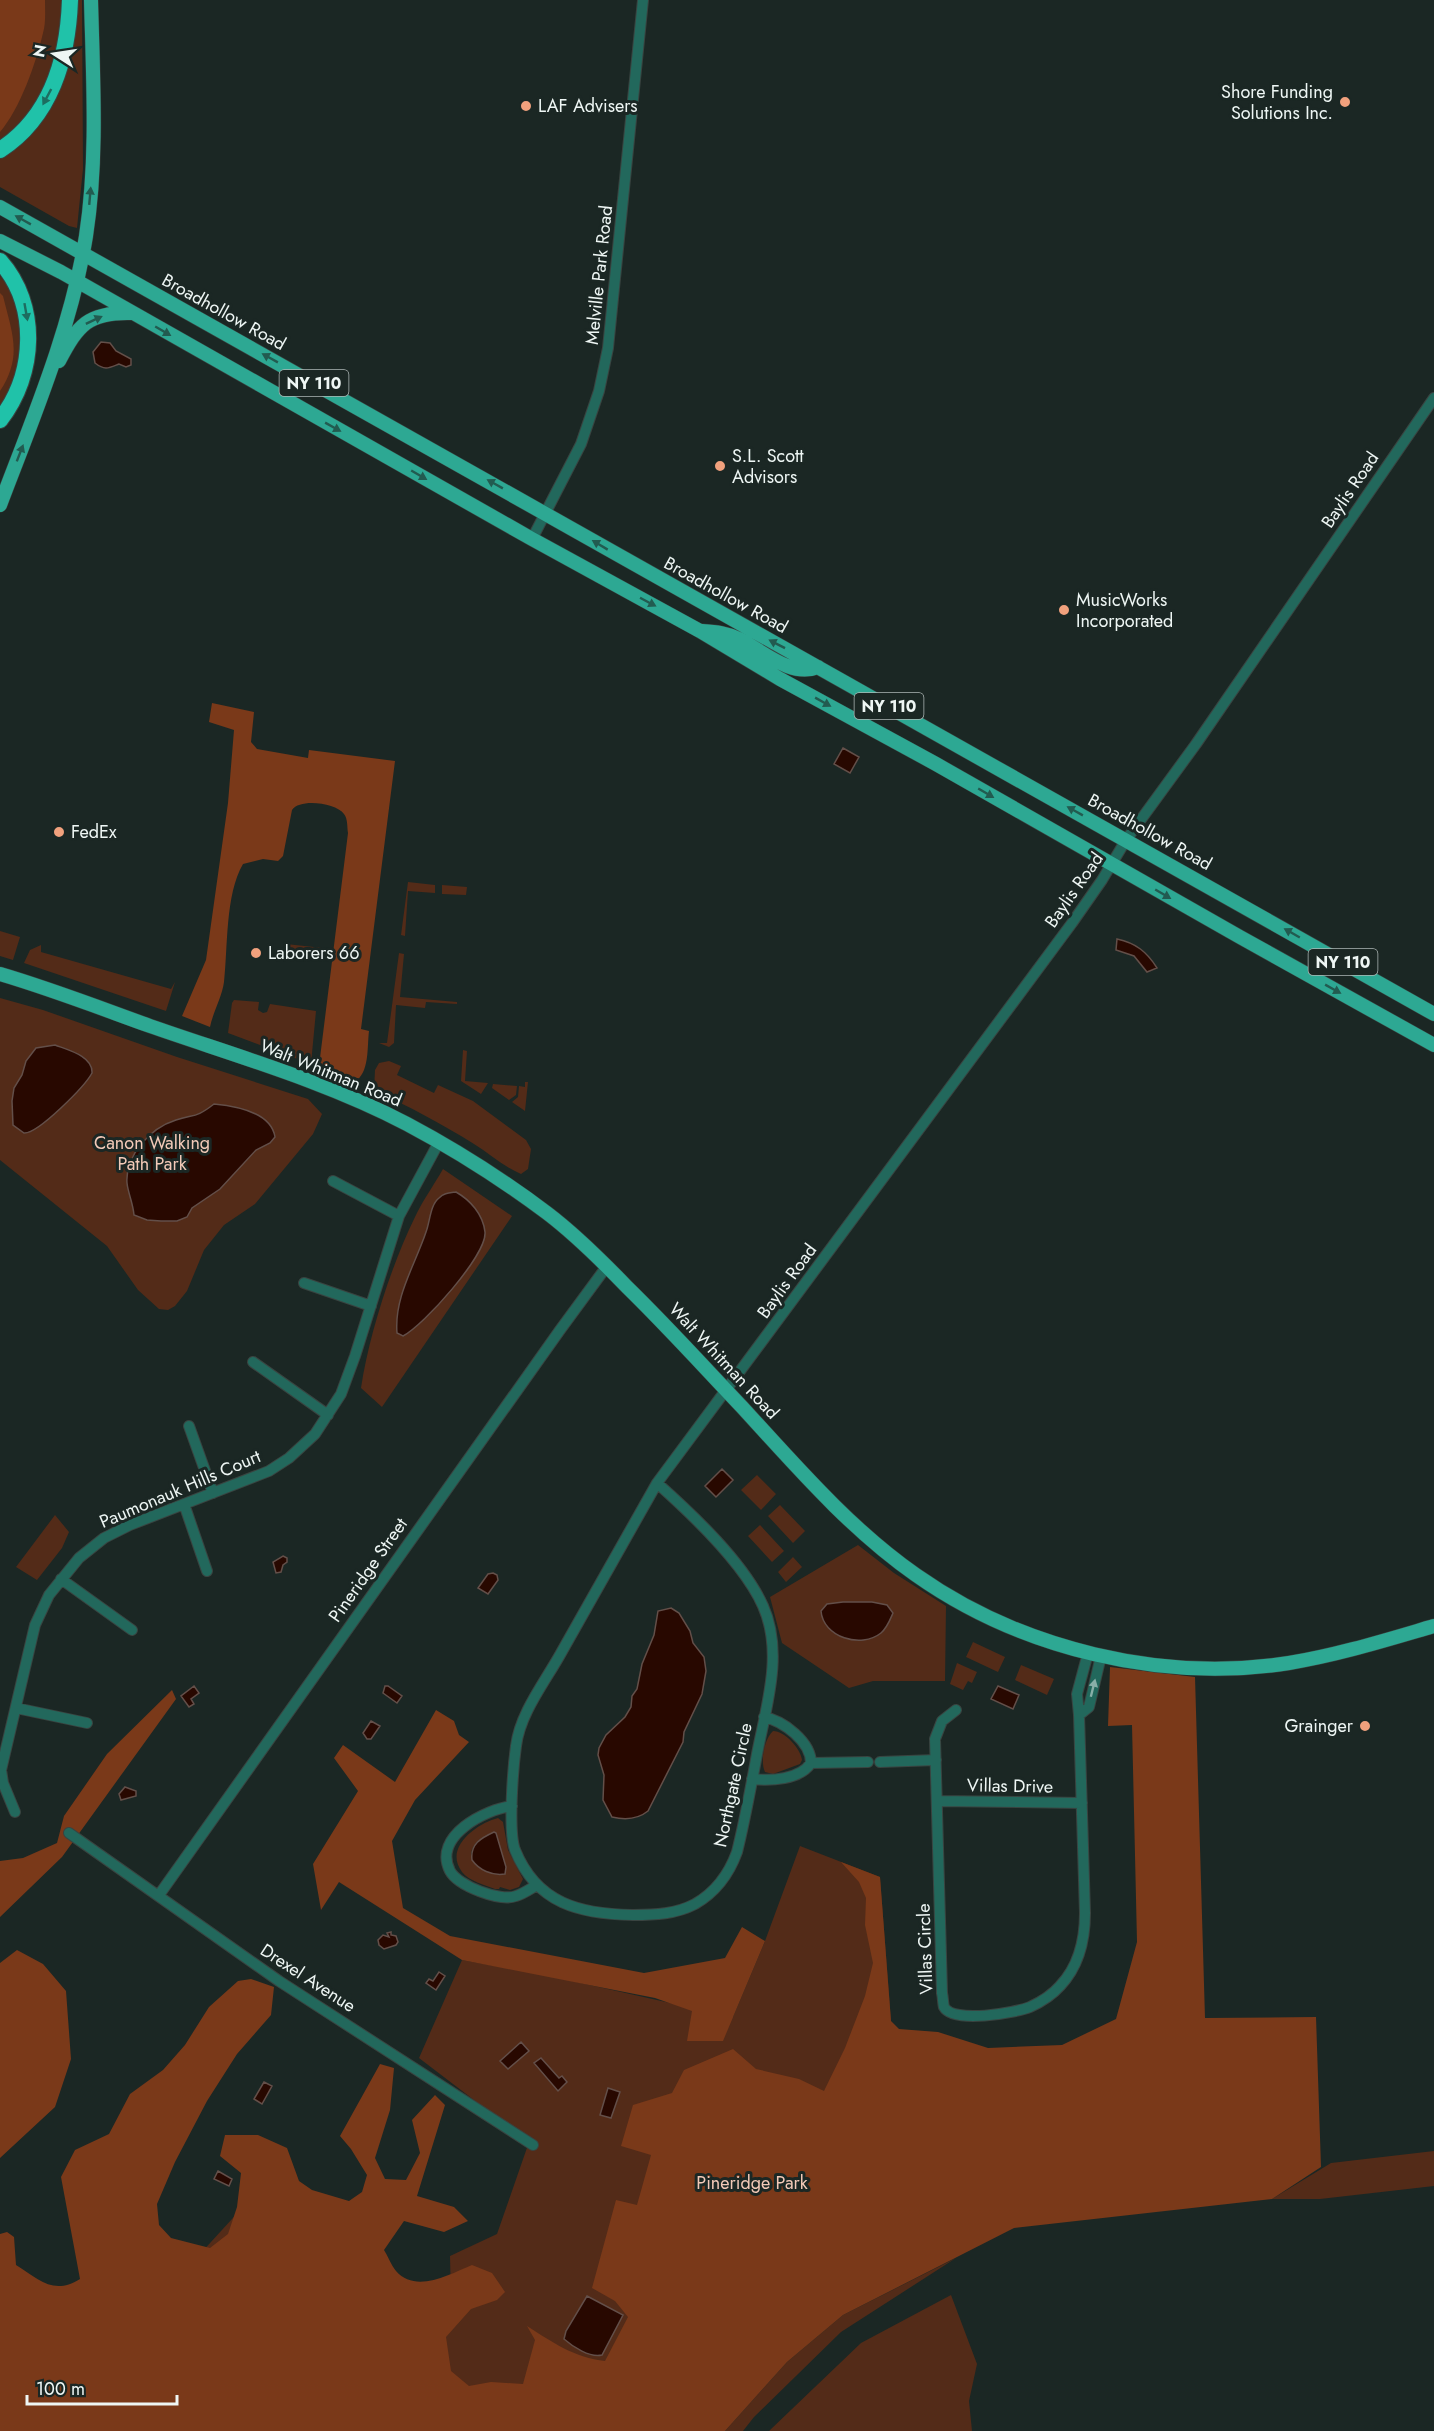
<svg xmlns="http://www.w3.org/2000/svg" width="1434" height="2431" viewBox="0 0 1434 2431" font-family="Jost,sans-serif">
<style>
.green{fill:#532b18;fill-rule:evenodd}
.forest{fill:#7a3919}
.water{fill:#280800;stroke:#634f49;stroke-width:1.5}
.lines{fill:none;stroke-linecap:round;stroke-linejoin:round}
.minor-casing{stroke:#394441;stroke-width:12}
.major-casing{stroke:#394441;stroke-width:15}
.highway-casing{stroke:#394441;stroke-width:18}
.minor{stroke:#22685c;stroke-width:10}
.major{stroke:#2da893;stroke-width:14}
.highway{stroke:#20c2a9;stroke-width:16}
.oneway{fill:#1d6d60}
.oneway2{fill:#225b50}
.oneway3{fill:#88afa8}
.poi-dot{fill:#f1a17d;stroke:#1b2724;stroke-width:2}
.labels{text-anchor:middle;stroke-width:6;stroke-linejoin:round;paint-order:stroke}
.shield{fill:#1b2724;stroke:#afb8b6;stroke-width:1.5}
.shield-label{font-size:16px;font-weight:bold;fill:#eef6f4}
.poi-label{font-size:18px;fill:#eef6f4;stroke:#1b2724;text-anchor:start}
.street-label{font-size:18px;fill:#eef6f4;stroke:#1b2724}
.park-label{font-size:18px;fill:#f3cab8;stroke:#1b2724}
</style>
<rect width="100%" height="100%" fill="#1b2724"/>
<path class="green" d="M0 0H64C62 37 54 78 34 111 27 123 10 133 0 142Z
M76 0H82L83 169 77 228 69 226 0 187V158L16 148 30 135 51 105Z
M0 276 4 281H7C11 289 17 298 19 307 29 342 17 377 0 408Z
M408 882 435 885V893L408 891 405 936 401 935Z
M442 885 467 887 466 895 442 894Z
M0 931 20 937 13 960 0 956Z
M286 944 323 948 325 951 324 956 285 951Z
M41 945V952L171 989 175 982 166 1011 24 963 30 950Z
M399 953 404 954 400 997 457 1002V1004L426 1002 425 1008 396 1005 394 1043 389 1047 379 1043H387Z
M0 998 43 1010 177 1057 308 1099 322 1114 313 1134 255 1204 224 1225 204 1250 187 1291 175 1306 168 1310 159 1309 138 1290 107 1246 0 1160Z
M234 1000 259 1002 258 1010 263 1013 267 1012 270 1004 316 1011 311 1064 228 1033 232 1003Z
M463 1050 467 1051 465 1081 488 1083 481 1094 461 1081Z
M389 1061 401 1066 397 1075 434 1093 438 1085 473 1101 526 1140 531 1149 528 1169 521 1174C504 1167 490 1154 474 1144 442 1124 409 1106 374 1091L375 1070 379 1063Z
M525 1082H528L525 1111 512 1102 518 1097 519 1086 525 1087Z
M493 1084 517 1086 516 1095 509 1100 492 1088Z
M443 1169 512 1216 382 1407 361 1388C369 1335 391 1266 415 1217 423 1200 434 1185 443 1169Z
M757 1475 776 1494 761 1510 741 1490Z
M780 1505 805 1531 793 1543 768 1516Z
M55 1515 69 1532 62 1548 37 1580 16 1567Z
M760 1525 784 1551 772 1562 748 1536Z
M858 1545 894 1573 946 1606 945 1681H873L849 1688 782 1643 770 1597Z
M793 1557 802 1567 786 1582 778 1572Z
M973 1642 1005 1657 998 1672 966 1657Z
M957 1663 977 1672 972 1683 968 1681 963 1690 950 1684Z
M1021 1665 1054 1679 1047 1695 1015 1680Z
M773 1731C785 1731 801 1749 802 1760L800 1764 773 1774 765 1772C760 1762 764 1739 773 1731Z
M498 1818 503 1822 508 1850 523 1879 519 1887 510 1890 500 1887 499 1889H495C485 1885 469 1881 462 1872 443 1847 478 1823 498 1818ZM494 1832 503 1859 471 1855C472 1842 483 1837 494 1832Z
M800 1846 880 1877 891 2021 707 2431H0V2271L115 2347 263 2185 372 2278 451 2299 450 2256 497 2234 529 2142 419 2058 462 1960 545 1975 733 2017 765 1941Z
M1434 2151V2186L1320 2199H1272L1331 2163Z
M956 2258 841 2332 754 2417 743 2431H725L787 2362 843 2315Z
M951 2295 977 2364 969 2401 972 2431H769L861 2343Z"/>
<path class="forest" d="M0 0H45C45 11 46 23 43 33 36 63 20 109 0 132Z
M0 293 3 296C12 333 23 356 0 391Z
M212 703 254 712 251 742 257 749 308 758 309 750 395 761 361 1029 369 1031C367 1046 370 1074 354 1082L319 1066 348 833C347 827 348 819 344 814 336 803 300 798 292 810L283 856 278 861 263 859 243 864C225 895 228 947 224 982 222 997 213 1012 210 1027L182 1016 206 960 228 803 234 730 209 722Z
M1110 1667 1195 1677 1205 2018 1316 2017 1321 2167 1272 2199 1014 2228 843 2315 787 2362 725 2431H0V2234L7 2232 14 2237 16 2265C39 2279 53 2296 80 2279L61 2177 75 2150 109 2134 130 2094 163 2070 185 2045 209 2007 238 1981 251 1979 274 1987 271 2015 237 2054 207 2101 175 2162 157 2204 159 2225 171 2238 210 2248 228 2234 237 2207 241 2173 220 2156 225 2135H258L287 2148 299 2181 312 2190 349 2201 362 2192 367 2175 351 2149 340 2136 380 2064 394 2068 390 2110 375 2158 385 2179 406 2180 420 2153 412 2120 435 2095 445 2105 417 2196 454 2207 468 2221 444 2232 404 2221 384 2250C388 2256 391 2265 396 2271 416 2294 450 2274 472 2265L492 2273 505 2292 497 2300 471 2309 446 2337 451 2371 469 2386 491 2382 523 2384 535 2340 527 2326C552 2342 575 2358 605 2361L628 2317 615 2301 592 2288 616 2200 637 2205 651 2155 621 2146 633 2105 672 2093 684 2070 733 2049 756 2069 799 2079 824 2091 845 2048 865 1996 873 1963 865 1925 866 1898 859 1882 841 1862 880 1877 891 2021 899 2029 938 2032 988 2048 1062 2045 1116 2019 1137 1942 1132 1725 1108 1726Z
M172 1690 176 1699 62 1857 0 1917V1861L23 1858 57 1843 64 1816 107 1754Z
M436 1710 454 1721 459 1735 469 1742 415 1800 392 1841 403 1908 450 1936 644 1973 725 1958 742 1927 765 1941 723 2041H687L692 2011 655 1998 462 1960 339 1882 321 1910 313 1864 358 1791 334 1758 343 1745 395 1782Z
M17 1950 43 1964 66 1991 71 2059 55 2107 0 2158V1963Z"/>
<path class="water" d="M101 342 110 343 116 351 131 359V365L126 367 119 364C109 368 105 371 95 363L93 352Z
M843 748 859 757 850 773 834 764Z
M1117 939C1136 943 1147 952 1157 968L1147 972 1134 956 1116 950Z
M55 1045C68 1050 93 1056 92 1073 85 1086 38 1134 24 1133L13 1125 12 1101 14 1088 22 1075 26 1061 36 1048Z
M214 1104C235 1106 271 1112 275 1137L270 1143 256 1150 220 1189 192 1208 187 1217 177 1221H161L147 1220 134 1215C133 1203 128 1193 127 1183 125 1156 150 1128 176 1120 195 1114 196 1118 214 1104Z
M456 1192C470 1200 483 1214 485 1232 487 1255 423 1326 403 1336L397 1333C394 1297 415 1265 426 1232 430 1222 430 1205 439 1198 444 1193 449 1193 456 1192Z
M722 1469 733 1480 716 1497 705 1486Z
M283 1556 287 1558V1562L283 1565 281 1572 276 1573 273 1562Z
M493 1573 497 1575 498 1580 488 1594 478 1588 488 1574Z
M843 1602H872L887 1605 893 1613C890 1620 887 1628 881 1633 861 1649 823 1637 821 1611L827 1604Z
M671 1608 679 1613 690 1631 693 1643 704 1657 706 1671 702 1694 684 1732 683 1742 648 1811C637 1820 625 1820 612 1817L603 1800 604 1775 598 1755 599 1748 606 1735 625 1717 631 1707 632 1696 637 1689 642 1664 654 1635 658 1611Z
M194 1686 199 1693 191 1699 194 1704 189 1707 181 1696Z
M385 1686H388L402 1696 397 1703 383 1693Z
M998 1686 1019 1695 1013 1709 991 1699Z
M371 1721 380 1726 371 1739H367L363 1733Z
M125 1787 136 1791V1796L121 1800 119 1794Z
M494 1832 496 1833 506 1867 505 1874C492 1876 479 1870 472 1860 470 1844 481 1838 494 1832Z
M391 1932V1935L396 1936 398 1942 396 1945 384 1949 379 1945 378 1940 383 1935 389 1937 387 1933Z
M439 1972 445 1976 436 1990 426 1983 429 1979 433 1981Z
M521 2042 529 2051 508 2069 500 2061Z
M541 2058 559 2078 562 2076 567 2082 558 2091 534 2063Z
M264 2082 272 2086 262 2104 254 2099Z
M608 2088 620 2092 611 2118 600 2115Z
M218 2171 232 2179 229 2186 214 2179Z
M587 2296 623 2315 602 2355C590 2358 573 2347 564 2339L566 2331Z"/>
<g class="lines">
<g class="minor-casing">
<path id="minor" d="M532 539 581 444 599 391 608 348 643 0
M333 1181 399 1216
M304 1283 371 1306
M253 1362 328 1415
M189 1426 213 1493
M657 1483C693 1515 744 1563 763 1606 784 1653 766 1707 757 1754 751 1787 745 1820 737 1852 729 1874 716 1892 695 1904 676 1914 655 1915 633 1915 580 1914 537 1904 515 1850 508 1831 513 1768 516 1746 520 1713 545 1682 561 1653 593 1596 625 1540 657 1483L1072 923 1102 880 1126 840 1196 744 1434 398
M184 1504 207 1571
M61 1579 132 1630
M16 1708 87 1723
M956 1710 942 1721 935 1739 942 1993C943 1997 943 2004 944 2007 953 2024 1015 2013 1030 2007 1041 2002 1052 1995 1060 1986 1079 1966 1085 1940 1085 1913L1079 1715 1077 1694 1088 1653
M1079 1715 1089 1707 1101 1656
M880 1762 936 1760
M811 1763 868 1762
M752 1779C770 1781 800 1780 811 1763 811 1742 784 1721 764 1717
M937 1801 1082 1803
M512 1806C486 1809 432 1836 450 1871 458 1886 500 1902 516 1896 523 1894 530 1889 537 1885
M15 1812 3 1783 1 1770 35 1625 49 1595 79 1558 104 1538 130 1525 269 1471 289 1458 315 1434 341 1394 355 1356 399 1216 439 1142
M69 1833 279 1981 533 2145
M159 1895 560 1330 607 1266"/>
</g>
<g class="major-casing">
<path id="major" d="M0 207 1434 1014
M0 241 61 272 532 539 700 631 780 679 936 764 1240 937 1434 1045
M59 361C78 325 88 312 131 313
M0 505C33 418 71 329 86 236 98 158 93 79 91 0
M702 631C716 632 727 633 739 639 763 651 791 678 818 667
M0 974C51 989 100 1008 150 1026 236 1056 325 1081 407 1124 456 1150 503 1180 547 1213 576 1235 602 1261 627 1287 667 1326 704 1367 742 1407 796 1466 850 1529 916 1575 1021 1649 1162 1683 1289 1663 1338 1655 1386 1640 1434 1626"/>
</g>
<g class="highway-casing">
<path id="highway" d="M0 150C51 117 68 58 70 0
M0 261C39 305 36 374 0 420"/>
</g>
<use href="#minor" class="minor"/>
<use href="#major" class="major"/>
<use href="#highway" class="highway"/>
</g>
<defs><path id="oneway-solid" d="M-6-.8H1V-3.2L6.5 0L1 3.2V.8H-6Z" transform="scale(1.5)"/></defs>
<g class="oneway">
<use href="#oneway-solid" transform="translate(47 97) rotate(118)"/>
<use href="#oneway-solid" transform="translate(26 312) rotate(80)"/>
</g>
<g class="oneway2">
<use href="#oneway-solid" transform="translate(90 196) rotate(-85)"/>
<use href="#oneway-solid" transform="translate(23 220) rotate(-151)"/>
<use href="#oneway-solid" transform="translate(94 320) rotate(-25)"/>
<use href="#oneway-solid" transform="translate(163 331) rotate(30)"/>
<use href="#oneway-solid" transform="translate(270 358) rotate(-151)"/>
<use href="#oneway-solid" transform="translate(333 427) rotate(29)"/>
<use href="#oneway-solid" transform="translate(20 453) rotate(-69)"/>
<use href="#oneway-solid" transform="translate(419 475) rotate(30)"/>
<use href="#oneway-solid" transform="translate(495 484) rotate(-151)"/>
<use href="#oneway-solid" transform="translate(600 545) rotate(-149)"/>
<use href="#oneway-solid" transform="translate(648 602) rotate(28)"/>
<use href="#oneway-solid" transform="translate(777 644) rotate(-153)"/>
<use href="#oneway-solid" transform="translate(823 702) rotate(29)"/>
<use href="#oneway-solid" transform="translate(986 793) rotate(30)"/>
<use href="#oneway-solid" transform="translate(1075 811) rotate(-151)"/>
<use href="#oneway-solid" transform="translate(1163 894) rotate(30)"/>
<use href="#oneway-solid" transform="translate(1292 933) rotate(-150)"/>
<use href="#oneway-solid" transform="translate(1333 989) rotate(29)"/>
</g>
<use class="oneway3" href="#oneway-solid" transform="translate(1093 1688) rotate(-76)"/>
<g class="poi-dot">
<circle cx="1345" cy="102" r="6"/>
<circle cx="526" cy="106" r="6"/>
<circle cx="720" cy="466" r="6"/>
<circle cx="1064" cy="610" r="6"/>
<circle cx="59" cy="832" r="6"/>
<circle cx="256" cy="953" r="6"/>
<circle cx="1365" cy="1726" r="6"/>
</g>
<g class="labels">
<g class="shield">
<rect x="279.5" y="370" width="69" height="26" rx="4.5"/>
<rect x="854.5" y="693" width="69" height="26" rx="4.5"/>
<rect x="1308.5" y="949" width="69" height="26" rx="4.5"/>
</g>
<g class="shield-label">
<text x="314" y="389">NY 110</text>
<text x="889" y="712">NY 110</text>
<text x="1343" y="968">NY 110</text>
</g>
<g class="poi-label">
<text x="1333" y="98" text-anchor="end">Shore Funding<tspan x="1333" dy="21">Solutions Inc.</tspan></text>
<text x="538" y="112">LAF Advisers</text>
<text x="732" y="462">S.L. Scott<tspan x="732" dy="21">Advisors</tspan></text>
<text x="1076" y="606">MusicWorks<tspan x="1076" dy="21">Incorporated</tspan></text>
<text x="71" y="838">FedEx</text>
<text x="268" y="959">Laborers 66</text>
<text x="1353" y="1732" text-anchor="end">Grainger</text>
</g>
<g class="street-label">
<text transform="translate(599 275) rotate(-84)" y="6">Melville Park Road</text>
<text transform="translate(224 312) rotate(29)" y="6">Broadhollow Road</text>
<text transform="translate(1350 490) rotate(-56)" y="6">Baylis Road</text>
<text transform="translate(726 595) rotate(29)" y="6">Broadhollow Road</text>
<text transform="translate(1150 832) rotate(29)" y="6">Broadhollow Road</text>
<text transform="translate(1074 890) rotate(-55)" y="6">Baylis Road</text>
<text transform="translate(331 1073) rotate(22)" y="6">Walt Whitman Road</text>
<text transform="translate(787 1281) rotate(-54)" y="6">Baylis Road</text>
<text transform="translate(724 1361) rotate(47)" y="6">Walt Whitman Road</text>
<text transform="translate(180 1489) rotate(-23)" y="6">Paumonauk Hills Court</text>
<text transform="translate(368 1570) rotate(-55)" y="6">Pineridge Street</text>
<text transform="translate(733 1785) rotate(-78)" y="6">Northgate Circle</text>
<text transform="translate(1010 1786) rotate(1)" y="6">Villas Drive</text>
<text transform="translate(925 1949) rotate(-92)" y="6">Villas Circle</text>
<text transform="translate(308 1978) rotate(33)" y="6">Drexel Avenue</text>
</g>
<g class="park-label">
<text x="152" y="1149">Canon Walking<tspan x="152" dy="21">Path Park</tspan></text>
<text x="752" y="2189">Pineridge Park</text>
</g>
</g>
<g transform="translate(54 54) rotate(282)" stroke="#1b2724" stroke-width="4.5" paint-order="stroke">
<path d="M0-4.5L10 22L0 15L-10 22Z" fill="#eef6f4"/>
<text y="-9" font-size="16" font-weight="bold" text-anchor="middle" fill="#eef6f4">N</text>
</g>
<path d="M27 2395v9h150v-9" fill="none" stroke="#eef6f4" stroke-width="3"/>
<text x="36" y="2395" font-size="18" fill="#eef6f4" stroke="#1b2724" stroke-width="4.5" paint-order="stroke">100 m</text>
</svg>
